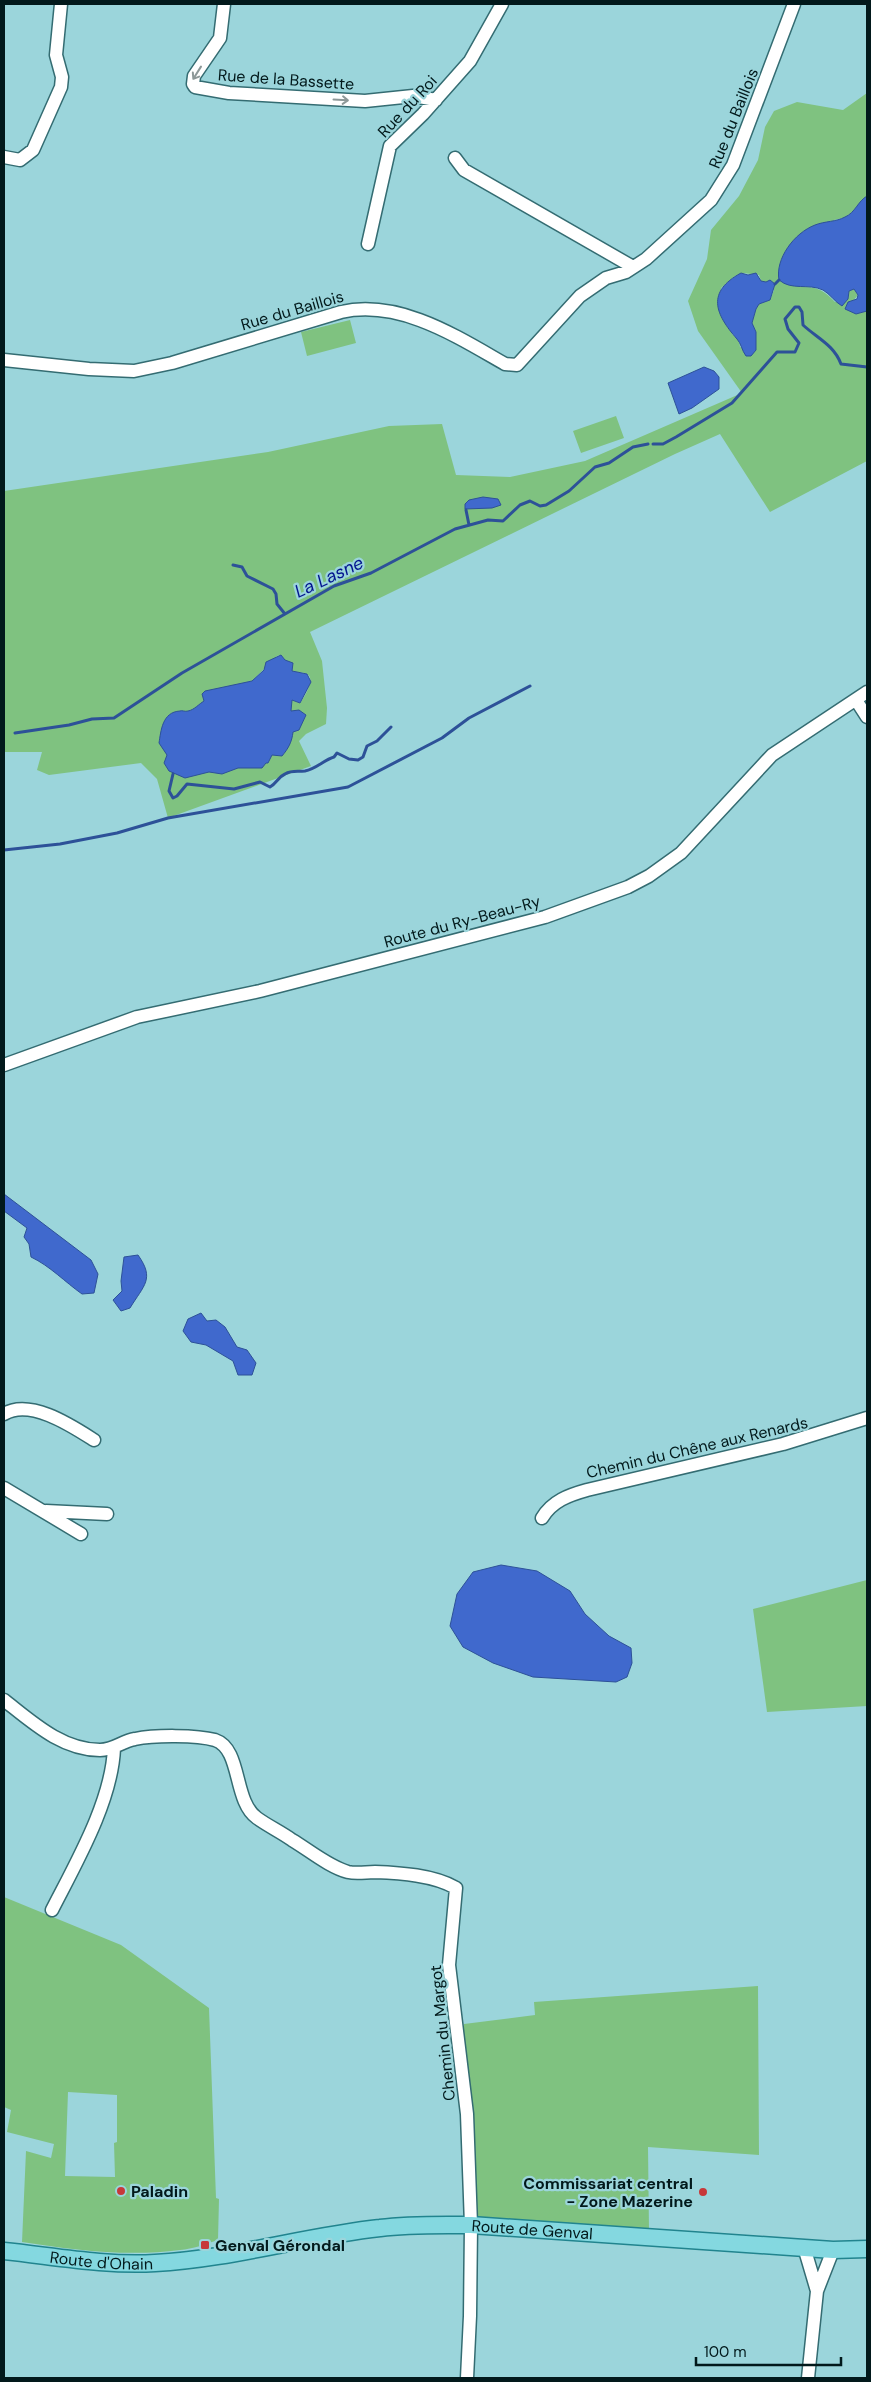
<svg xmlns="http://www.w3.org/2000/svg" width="871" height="2382" viewBox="0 0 871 2382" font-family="'DM Sans',sans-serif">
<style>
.green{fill:#7fc280;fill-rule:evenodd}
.water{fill:#4069cd;stroke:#2d5198}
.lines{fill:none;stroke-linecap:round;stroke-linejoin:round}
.stream{stroke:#2d5198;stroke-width:3}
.minor-casing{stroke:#346c72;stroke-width:15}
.major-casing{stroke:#21848e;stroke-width:19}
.minor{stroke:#fff;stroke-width:12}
.major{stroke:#84d8e0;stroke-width:16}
.oneway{stroke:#8d9898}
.poi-dot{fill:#c73839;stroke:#9bd5db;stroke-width:2}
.labels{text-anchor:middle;stroke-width:4.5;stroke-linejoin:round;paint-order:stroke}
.street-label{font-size:16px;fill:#02191b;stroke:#9bd5db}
.poi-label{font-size:16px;font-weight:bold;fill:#02191b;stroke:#9bd5db;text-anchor:start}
.water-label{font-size:18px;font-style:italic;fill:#03158f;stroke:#9bd5db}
</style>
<rect width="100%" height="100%" fill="#9bd5db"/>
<path class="green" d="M867 93V196L847 217 834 220 802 287C817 286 825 291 835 302H845L848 299 849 291 854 289 858 295 853 301 856 314 867 311V461L770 512 720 434 675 454 310 632 322 661 327 708 326 724 306 734 299 741 311 766 168 818 157 779 141 763 49 775 37 770 42 752H4V491L268 452 389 426 442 424 456 475 510 477 585 461 742 393 698 331 688 301 707 259 711 230 739 196 758 160 765 127 774 111 797 102 843 110ZM743 273 759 275 761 281 774 290 770 300 759 304 756 309 752 323 756 332V350L740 347 739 340 732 334 721 288 735 276ZM281 655 292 671C297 674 302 671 307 674 316 679 304 697 300 703L292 700 290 705 248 681H252L277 656Z
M350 320 356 343 307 356 301 332Z
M616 416 624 438 581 453 573 431Z
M867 1580V1706L767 1712 753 1609Z
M4 1897 121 1945 209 2008 216 2198 219 2199 218 2240C206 2244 193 2249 180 2250 128 2257 73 2250 22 2242L26 2151 51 2158 54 2144 7 2132 11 2110 4 2107ZM68 2092 117 2095V2142L114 2143 115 2177 65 2176Z
M758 1986 759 2155 648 2147 649 2231 470 2222 463 2083 464 2024 535 2015 534 2002Z"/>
<path class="water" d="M867 196V311L856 314 845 309 848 302 857 299 858 295 854 289 849 291 848 299 842 306C835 302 830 294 823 290 808 283 792 291 779 280 775 259 794 233 815 225 825 221 836 222 845 217 855 213 858 201 867 196Z
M741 273 748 275 756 273 761 281 766 282 770 280 775 284 770 300 759 304 756 309 752 323 756 332V350L751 356H746C742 351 741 343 737 339 715 314 706 292 741 273Z
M704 367 714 371 719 377V389L692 408 679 414 668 383Z
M483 497 498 499 501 505 492 508 465 509V504L469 500Z
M281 655 285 660 293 663 292 671 307 674 311 682 300 703 292 700 291 711 299 710 306 715 299 730 293 732C292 742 288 749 282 756L272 755 268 763H266L262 768H238L222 774 209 772 185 778 169 771 164 763 167 755 159 743C161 731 162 712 180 711 182 710 185 712 188 711 194 710 199 704 204 701L202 694 205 691 252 681 264 670 266 662Z
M4 1194 91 1260 98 1274 94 1293 82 1294C65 1282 50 1266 31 1257L29 1244 24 1237 27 1228 4 1211Z
M138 1255C155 1279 144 1285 130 1308L121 1311 113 1300 122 1291 121 1281 124 1257Z
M201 1313 207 1321 216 1320 225 1327 237 1347 247 1350 256 1363 252 1375H238L233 1361 206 1345 191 1342 183 1331 188 1319Z
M501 1565 537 1571 570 1591 585 1614 609 1636 631 1648 632 1663 627 1677 616 1682 533 1677 493 1663 463 1647 450 1626 457 1594 473 1572Z"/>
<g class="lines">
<path class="stream" d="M775 284 779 280
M653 444H663L676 437 732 403 777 352H795L799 343 788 329 785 319 795 307H799L802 312 803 325C817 338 834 345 841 364L867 367
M466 510 469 525
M233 565 242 567 247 576 273 589 276 594 277 604 285 614
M15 733 69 725 92 719 114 718 182 673 334 586 371 573 455 529 488 520 503 521 520 505 530 501 540 506 546 505 569 491 595 467 609 463 633 447 648 444
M173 774 169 791 173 798 177 796 187 784 234 789 260 782 270 787C277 783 278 777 285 774 292 770 297 772 305 771 316 769 324 760 334 757L337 753 349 759 358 760 363 757 367 746 377 741 391 727
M4 850 60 844 117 833 168 818 348 787 442 738 469 718 530 686"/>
<g class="minor-casing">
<path id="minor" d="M224 4 220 38 194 76 193 84 195 87 229 93 365 101 413 96 436 100
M4 157 20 160 33 150 61 87 62 77 56 55 61 4
M455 158 464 170 633 267
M368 244 390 146 423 114 470 61 502 4
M4 360 89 369 134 371 172 363 341 312C399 299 456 336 505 364L517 365 580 296 606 278 626 272 646 259 711 200 733 165 794 4
M856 700 867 717
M4 1065 137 1017 260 991 545 917 628 887 649 876 681 853 772 755 867 692
M4 1414C30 1398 72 1426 94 1440
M4 1488 81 1534
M46 1511 107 1514
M542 1518C552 1501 569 1495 587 1490L783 1444 867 1418
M4 1700C32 1722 62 1750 100 1750 114 1750 122 1741 135 1739 154 1735 197 1735 215 1740 242 1749 233 1801 257 1818 268 1826 281 1832 292 1840 309 1850 329 1867 348 1872 357 1874 366 1872 375 1872 400 1873 434 1875 456 1888L449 1965 467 2114 471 2225 470 2316 467 2378
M52 1910C76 1863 112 1801 114 1748
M804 2247 817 2291
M808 2378 817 2291 833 2250"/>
</g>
<g class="major-casing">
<g id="major">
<path id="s1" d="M4 2251C53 2256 105 2266 155 2263 231 2259 305 2236 380 2228 410 2224 441 2225 471 2225L833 2250 867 2249"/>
</g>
</g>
<use href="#minor" class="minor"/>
<use href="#major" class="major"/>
</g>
<defs><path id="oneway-shaft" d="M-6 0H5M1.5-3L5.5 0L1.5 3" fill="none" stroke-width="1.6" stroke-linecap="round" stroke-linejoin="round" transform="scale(1.25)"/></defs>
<g class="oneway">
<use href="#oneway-shaft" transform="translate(197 73) rotate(122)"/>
<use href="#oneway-shaft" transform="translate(341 100) rotate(3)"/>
</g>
<g class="poi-dot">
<circle cx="121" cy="2191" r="5"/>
<circle cx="703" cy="2192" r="5"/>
<rect x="200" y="2240" width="10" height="10" rx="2.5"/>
</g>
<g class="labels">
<g class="street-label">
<text transform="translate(286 79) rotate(4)" y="6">Rue de la Bassette</text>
<text transform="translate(407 106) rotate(-47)" y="6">Rue du Roi</text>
<text transform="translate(733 118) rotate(-68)" y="6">Rue du Baillois</text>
<text transform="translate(292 310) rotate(-16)" y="6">Rue du Baillois</text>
<text transform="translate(462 921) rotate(-15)" y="6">Route du Ry-Beau-Ry</text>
<text transform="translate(697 1447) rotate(-13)" y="6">Chemin du Chêne aux Renards</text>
<text transform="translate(442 2033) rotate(-96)" y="6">Chemin du Margot</text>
<text dy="6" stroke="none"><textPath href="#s1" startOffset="532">Route de Genval</textPath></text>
<text dy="6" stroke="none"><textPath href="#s1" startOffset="98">Route d'Ohain</textPath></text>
</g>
<g class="poi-label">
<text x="693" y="2189" text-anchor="end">Commissariat central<tspan x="693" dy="18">- Zone Mazerine</tspan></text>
<text x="131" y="2197">Paladin</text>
<text x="215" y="2251">Genval Gérondal</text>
</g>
<g class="water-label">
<text transform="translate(329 577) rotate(-25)" y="6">La Lasne</text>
</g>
</g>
<rect width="871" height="2382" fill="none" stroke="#02191b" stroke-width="10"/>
<path d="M696 2357v8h145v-8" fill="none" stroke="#02191b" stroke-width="2.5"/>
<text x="704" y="2357" font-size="15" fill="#02191b" stroke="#9bd5db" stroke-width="4" paint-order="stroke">100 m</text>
</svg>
